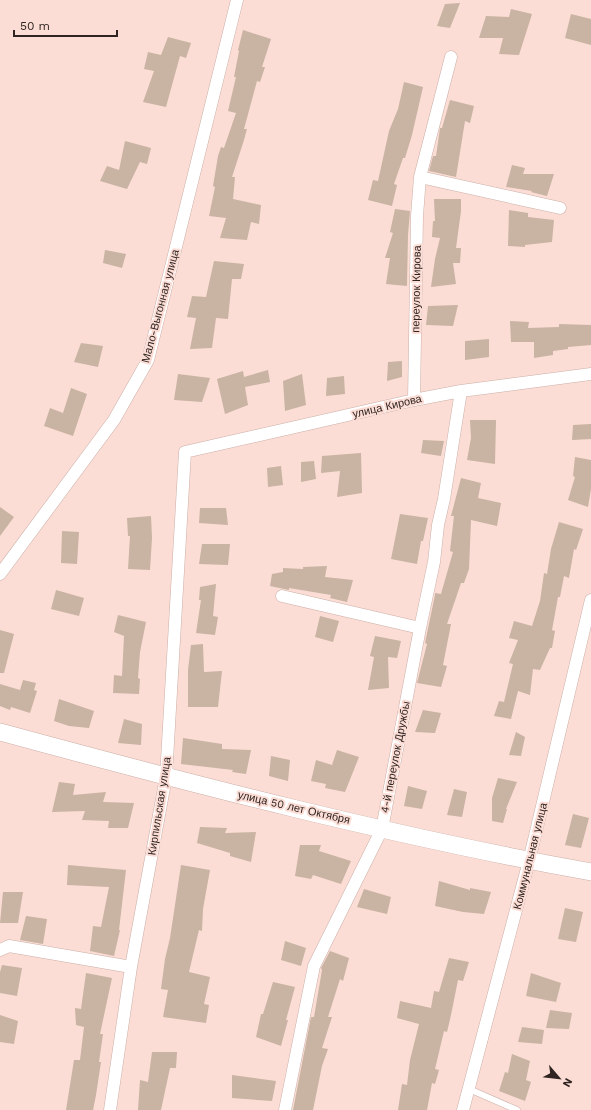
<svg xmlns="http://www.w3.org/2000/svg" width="591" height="1110" viewBox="0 0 591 1110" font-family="'Work Sans',sans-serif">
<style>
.building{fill:#c9b3a2}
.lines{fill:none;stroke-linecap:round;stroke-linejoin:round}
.service-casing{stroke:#ccafa8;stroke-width:7}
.minor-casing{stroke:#ccafa8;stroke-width:13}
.secondary-casing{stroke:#ccafa8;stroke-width:18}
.service{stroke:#fff;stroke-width:6}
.minor{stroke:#fff;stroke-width:12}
.secondary{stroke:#fff;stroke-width:17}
.labels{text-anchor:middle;stroke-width:4;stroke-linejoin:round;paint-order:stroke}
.street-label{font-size:11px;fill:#2f2421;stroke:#fbddd5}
</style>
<rect width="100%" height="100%" fill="#fbddd5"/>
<path class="building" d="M460 3 450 28 437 26 445 4Z
M511 9 532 14 519 55 499 54 503 38H479L486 16 509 17Z
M571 14 591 19V45L565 38Z
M243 30 271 39 262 67H265L260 82 257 81 244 129H247L244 140 232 177H235L233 199 261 205 259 224 251 222 247 240 220 238 226 218 209 216 215 187 213 186 218 156 221 147 224 148 236 113 228 111 236 77H234L239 51 238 50Z
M168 37 191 43 186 58 180 56 166 107 143 102 154 71 144 69 148 52 161 55Z
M404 82 423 87 412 135 405 158H403L394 184 397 185 392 206 368 200 373 180 378 181 389 131 398 109Z
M450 100 474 106 470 123 465 121 456 177 429 171 433 156H436L440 128H442Z
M125 141 151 148 147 164 140 162 127 189 100 181 107 166 119 170Z
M512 165 525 168 523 174H554L547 196 531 192 532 191 506 187Z
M434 199H461V211L456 248H461L460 263H453L456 284 431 287 435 259 440 238 432 237 433 221H435Z
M395 209 410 211 408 235 407 286 386 284 390 258H385L393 233 390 232Z
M509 210 528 213V217L554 220 552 242 525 245V247L508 246Z
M105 250 126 254 122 268 103 263Z
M214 261 244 264 241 279H232L228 319 216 318 212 348 190 349 196 318 187 317 192 296 206 297Z
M458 305 453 326 426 325 428 306Z
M510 321 529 322 528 328 559 327V324L591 325V345L568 347V349L553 351V355L534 358V342H511Z
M489 339V357L465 360V341Z
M81 343 103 346 98 367 74 362Z
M402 361V377L387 381 388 362Z
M268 370 270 382 245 387 248 405 225 414 217 379 243 371 244 377Z
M178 374 210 378 202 402 174 400Z
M302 374 306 405 285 411 283 381Z
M344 376 345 394 326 396 327 378Z
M71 388 87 394 73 436 44 426 50 408 63 413Z
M470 420H496L495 464 467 460 471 438Z
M591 424V439L572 440 573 425Z
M423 440 444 441 441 456 421 453Z
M361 453 362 493 337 497 340 471 321 473 322 456Z
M575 457 591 460V489L588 507 568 500 575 477 573 476Z
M314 461 316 479 301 482V462Z
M281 466 283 485 268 487 267 468Z
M461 478 481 483 478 498 501 503 497 526 471 520 469 569 464 583H461L447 624H451L443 665 447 666 441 687 417 683 427 644 425 643 435 595V593L441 594 453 552 450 551 454 516H451Z
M0 507 14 517 0 536Z
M200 508H226L228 525 199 523Z
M400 514 428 518 423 541H421L417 564 391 559Z
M151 516 152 538 150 570 128 569 130 536H128L127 518Z
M559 522 583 529 576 550 574 549 569 578 564 576 560 597H558L552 630 555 631 552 648H550L540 670 533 669 530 695 518 691 511 719 494 716 499 701 504 702 513 664 509 663 518 640 509 638 514 621 532 626 540 601 544 573 547 574 551 549Z
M62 531 79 532 77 564 61 563Z
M202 544H230L228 565 199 564Z
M327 566 325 577 353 580 347 602 330 598 331 595 289 588V590L270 586 272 574 283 572V568L303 569V567Z
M216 584 213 616 218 617 215 635 196 633 201 600H199L200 587Z
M56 590 84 598 79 616 51 609Z
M118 615 146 622 140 652 138 678 140 679 139 694 113 693 114 675 122 676 124 636 114 632Z
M320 616 339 621 333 642 315 637Z
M0 630 14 634 4 673H0Z
M375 636 401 641 397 658 388 657 389 688 368 690 374 657 370 656Z
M203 644 204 672 222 671 218 707H188V670L191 645Z
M23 680 36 683 34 690 37 691 30 713 11 707 10 710 0 706V684L20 690Z
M59 699 94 711 89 728 69 726 54 721Z
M423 710 441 713 435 733 415 732Z
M124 719 142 724 141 745 118 743Z
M516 732 525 737 521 756 509 755Z
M183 738 222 744V749L251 750 246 774 232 772 233 770 181 764Z
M337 750 359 757 345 792 325 788 326 784 311 781 316 760 332 765Z
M271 756 290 760 288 781 269 776Z
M498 778 517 782 506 809H507L503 823 492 821V798Z
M59 782 75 784 73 795 106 792 103 802 134 803 128 828H108L109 821 82 820 85 811 52 812Z
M408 786 427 791 422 809 404 806Z
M454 789 467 792 462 817 447 815Z
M573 814 589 818 581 848 565 845Z
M200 827 227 828 225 833 256 832 251 862 230 856V853L197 843Z
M300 845H321L319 851 351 861 341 884 313 875 311 879 295 876Z
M68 865 126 870 119 930H120L114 956 90 951 93 926 101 927 109 887 67 885Z
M181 865 210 870 203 909 202 931 199 930 189 972 210 977 204 1004 209 1005 206 1023 163 1017 168 990 161 989 165 959 170 938Z
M439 881 470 890V888L491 892 484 914 463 912 435 906Z
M364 889 391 897 387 914 357 907Z
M3 892H23L18 923H0Z
M565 908 583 912 576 942 558 939Z
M26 916 47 919 43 944 20 940Z
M285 941 306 948 301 966 281 960Z
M330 951 349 958 343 981 340 979 328 1017H332L322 1048 328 1049 322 1066 313 1110H293L311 1017H314L322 970 321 968Z
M449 958 469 962 463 981 458 980 451 1015 447 1032 444 1031 435 1069 439 1070 435 1084 432 1083 427 1110H398L402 1084 407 1085 410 1060 419 1024 397 1018 400 1001 431 1008 434 991 439 992Z
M2 965 22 968 17 996 0 993V972Z
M86 973 112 978 100 1034H103L99 1062H101L96 1095 93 1110H66L74 1060H80L84 1027 76 1025 75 1008 81 1009Z
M531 973 561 983 556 1002 526 996Z
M273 982 295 987 286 1020H288L281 1046 256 1037 261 1014H263Z
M550 1010 572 1013 569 1029 546 1028Z
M0 1015 18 1021 14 1044 0 1042Z
M522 1027 544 1030 542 1044 518 1042Z
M152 1052H177L176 1068H170L161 1110H138L140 1080 148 1082Z
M512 1054 530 1061 526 1080 531 1082 525 1101 499 1091 505 1072 508 1073Z
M232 1075 276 1081 272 1101 232 1098Z"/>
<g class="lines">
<g class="service-casing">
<path id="service" d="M469 1089 517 1110"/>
</g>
<g class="minor-casing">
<path id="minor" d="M420 177 560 208
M414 400 417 216 420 177 451 57
M0 574 114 420 148 360 237 0
M282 596 420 628
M0 950 9 946 131 967
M110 1110 131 967 166 777 185 452 414 400 461 391 591 374
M285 1110 314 966 382 829 420 628 434 562 438 525 444 499 461 391
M463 1110 529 861 591 600"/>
</g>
<g class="secondary-casing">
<path id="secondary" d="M0 732C195 785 392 836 591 872"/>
</g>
<use href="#service" class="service"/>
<use href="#minor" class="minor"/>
<use href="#secondary" class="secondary"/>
</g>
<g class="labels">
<g class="street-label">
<text transform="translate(416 289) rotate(-89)" y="4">переулок Кирова</text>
<text transform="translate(160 306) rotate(-75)" y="4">Мало-Выгонная улица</text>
<text transform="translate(387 406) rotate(-13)" y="4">улица Кирова</text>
<text transform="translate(395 757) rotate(-79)" y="4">4-й переулок Дружбы</text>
<text transform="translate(159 806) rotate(-81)" y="4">Кирпильская улица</text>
<text transform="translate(294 807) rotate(13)" y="4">улица 50 лет Октября</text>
<text transform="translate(530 856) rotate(-76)" y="4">Коммунальная улица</text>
</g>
</g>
<g transform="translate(559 1078) rotate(118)" stroke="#fbddd5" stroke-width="3" paint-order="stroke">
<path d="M0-3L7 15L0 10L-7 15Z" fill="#2f2421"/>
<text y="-6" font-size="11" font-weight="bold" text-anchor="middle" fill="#2f2421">N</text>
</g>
<path d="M14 30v6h103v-6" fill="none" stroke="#2f2421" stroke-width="2"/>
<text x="20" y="30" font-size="12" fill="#2f2421" stroke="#fbddd5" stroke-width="3" paint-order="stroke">50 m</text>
</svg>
